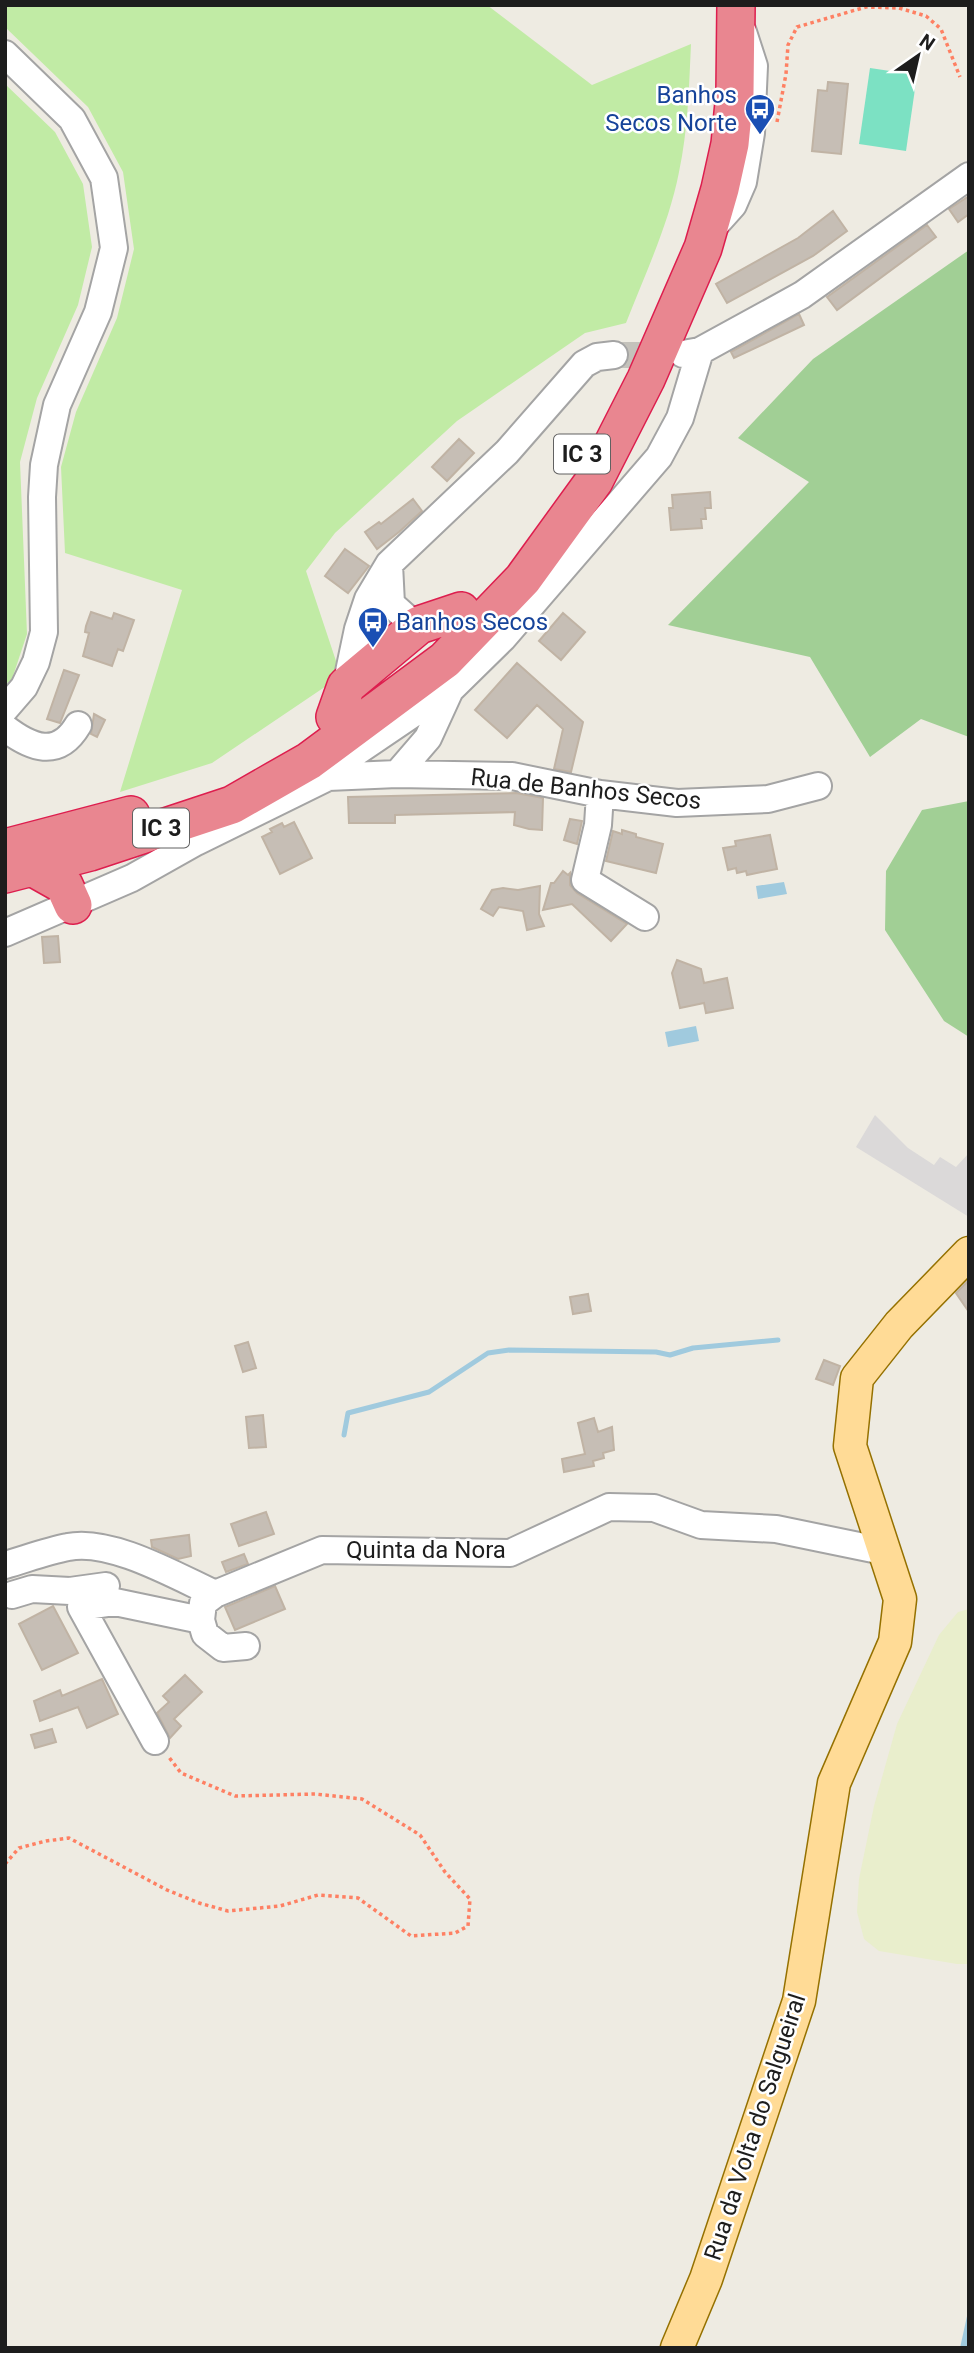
<svg xmlns="http://www.w3.org/2000/svg" width="974" height="2353" viewBox="0 0 974 2353" font-family="Roboto,sans-serif">
<style>
.residential{fill:#dbd9d9}
.farmland{fill:#e9eecc}
.grass{fill:#c1eba5}
.forest{fill:#a1cf95}
.pitch{fill:#7ce1c3}
.water{fill:#a0cade}
.lines{fill:none;stroke-linecap:round;stroke-linejoin:round}
.stream{stroke:#a0cade;stroke-width:5}
.building{fill:#c6beb5;stroke:#c0b3a4;stroke-width:2}
.minor-tunnel{stroke:#c4c2bb;stroke-width:26;stroke-dasharray:26 13;stroke-linecap:butt}
.minor-casing{stroke:#a4a4a4;stroke-width:30}
.major-casing{stroke:#957100;stroke-width:35}
.highway-casing{stroke:#dd1e4e;stroke-width:40}
.path{stroke:#fe8063;stroke-width:3.5;stroke-dasharray:3.5 3.5;stroke-linecap:butt}
.minor{stroke:#fff;stroke-width:26}
.major{stroke:#ffdb96;stroke-width:32}
.highway{stroke:#e98690;stroke-width:37}
.labels{text-anchor:middle;stroke-width:5;stroke-linejoin:round;paint-order:stroke}
.shield{fill:#fff;stroke:#616161;stroke-width:2}
.shield-label{font-size:23px;font-weight:bold;fill:#1d1d1d}
.transit-label{font-size:24px;fill:#164399;stroke:#fff;text-anchor:end}
.street-label{font-size:24px;fill:#1d1d1d;stroke:#fff}
</style>
<rect width="100%" height="100%" fill="#eeebe2"/>
<path class="residential" d="M875 1115 908 1148 934 1165 940 1157 956 1167 969 1153V1217L856 1147Z"/>
<path class="farmland" d="M969 1609V1964H957L879 1951 864 1939 857 1912 859 1879 874 1806 897 1724 939 1635 958 1612Z"/>
<path class="grass" d="M5 5H487L592 85 691 44C689 87 688 130 679 172 669 224 645 274 626 323L585 333 457 421 335 533 306 571 341 676 212 763 120 792 182 590 65 553 61 467 76 412 117 318 134 249 123 172 88 107 5 27Z
M5 84 55 132 83 184 92 247 78 305 37 398 20 462 27 634 12 679 5 685Z"/>
<path class="forest" d="M969 250V737L921 719 870 757 810 657 668 625 809 482 738 438 813 359Z
M969 801V1037L944 1021 885 930 886 871 922 810Z"/>
<path class="pitch" d="M870 68 917 75 906 151 859 144Z"/>
<path class="water" d="M784 882 787 894 758 899 756 886Z
M696 1026 699 1041 668 1047 665 1032Z
M969 2307V2348H960Z"/>
<g class="lines">
<path class="stream" d="M344 1435 348 1413 429 1392 488 1353 509 1350 656 1352 670 1355 693 1348 778 1340"/>
</g>
<path class="building" d="M828 82 848 84 841 154 812 151 818 90 827 91Z
M969 196V214L958 222 949 209Z
M833 211 847 231 813 256 727 303 716 284 798 238Z
M927 225 936 237 837 310 827 297Z
M799 314 804 325 734 358 731 352Z
M459 439 474 453 447 481 432 467Z
M710 492 711 508H705L706 519H701L702 528 671 530 669 508H673L672 495Z
M413 499 422 511 399 532 377 549 365 532 379 522 381 524Z
M345 549 369 566 348 593 325 576Z
M91 612 112 619 114 613 134 620 123 651 118 649 112 666 83 656 89 633 85 632 86 626Z
M563 613 585 632 561 660 539 641Z
M517 663 583 722 571 772 554 769 563 729 537 705 507 738 475 710Z
M64 670 79 675 60 723 47 719Z
M94 714 105 720 97 737 91 734Z
M516 793 543 798 542 830 529 829 514 825 515 812 395 815V823H349L348 797Z
M570 819 582 821 577 844 564 840Z
M294 822 312 858 280 874 262 837 272 832 270 829 282 823 284 827Z
M622 830 636 834V837L663 844 656 873 606 861 613 831 622 834Z
M770 835 777 869 747 875 746 871 737 873 736 868 728 870 723 848 736 846 735 841Z
M563 871 568 875 570 873V885L577 893 627 924 611 941 572 904 543 910 551 883H554Z
M540 886 539 914 544 926 527 930 523 911 499 907 493 916 481 909 492 890 503 888 518 890Z
M58 936 60 962 44 963 42 937Z
M677 960 701 969 704 983 727 978 733 1008 706 1013 704 1003 680 1008 672 973Z
M969 1280V1312L956 1293Z
M588 1294 591 1311 573 1314 570 1297Z
M248 1342 256 1368 243 1372 235 1346Z
M824 1360 840 1366 833 1385 816 1379Z
M263 1415 266 1447 249 1448 246 1417Z
M594 1418 598 1432 612 1427 614 1450 603 1453 604 1458 593 1461 594 1466 564 1472 562 1459 585 1454 578 1423Z
M266 1512 274 1534 239 1546 231 1524Z
M189 1535 191 1556 178 1559 152 1547 151 1540Z
M244 1554 248 1564 226 1572 222 1562Z
M275 1586 285 1609 235 1630 225 1607Z
M53 1606 78 1653 42 1670 19 1624Z
M185 1675 202 1692 174 1719 181 1726 170 1738 157 1713 169 1702 163 1696Z
M102 1679 118 1714 87 1728 78 1707 40 1721 34 1701 60 1690 62 1696Z
M52 1729 56 1742 35 1748 31 1735Z"/>
<g class="lines">
<path class="minor-tunnel" d="M614 355H672"/>
<g class="minor-casing">
<path id="minor" d="M5 54 72 119 104 178 114 248 98 312 57 405 44 465 42 497 44 632 36 662 24 687 5 709
M716 224 733 205 743 182 751 133 754 66 743 32
M683 354 700 351 802 295 969 176
M389 564 391 604 410 621 419 625
M346 686 358 629 368 599 389 564 507 452 584 364 597 357 614 355
M5 728C31 748 58 759 78 725
M311 761 352 755 414 713 438 672
M397 774 428 738 450 690 503 638 659 457 680 418 700 351
M600 794 598 825 585 880 645 917
M5 933 132 878 196 842 328 777 397 774 512 776 600 794 677 803 768 799 818 786
M5 1565C26 1559 47 1551 68 1547 110 1538 176 1576 215 1594
M12 1595 32 1589 70 1591 106 1586
M201 1620 205 1634 223 1648 246 1646
M155 1741 81 1607 115 1602 201 1620 203 1603 215 1594 322 1550 510 1553 609 1507 654 1508 701 1525 776 1529 883 1551"/>
</g>
<g class="major-casing">
<path id="major" d="M677 2348 706 2279 799 2001 834 1783 895 1642 900 1599 850 1446 857 1378 899 1325 969 1253"/>
</g>
<g class="highway-casing">
<path id="highway" d="M335 717 346 686 419 625 461 611
M5 848 131 815
M32 867 64 885 73 905
M5 874 90 852 232 805 309 761 445 660 523 579 594 481 646 379 703 248 720 189 730 144 735 93 736 5"/>
</g>
<path class="path" d="M777 122 786 74 788 45 797 27 866 7 899 8 926 16 941 29 960 77
M5 1864 19 1848 46 1841 69 1838 167 1890 199 1903 228 1911 280 1906 318 1895 358 1898 411 1936 455 1933 468 1926 470 1899 445 1872 420 1835 362 1799 315 1794 235 1796 181 1773 168 1756"/>
<use href="#minor" class="minor"/>
<use href="#major" class="major"/>
<use href="#highway" class="highway"/>
</g>
<defs>
<g id="bus-pin" transform="scale(1.575)"><path d="M0 17L-7.5 6A9.5 9.5 0 1 1 7.5 6Z" fill="#1a4fb4" stroke="#fff"/><path d="M-5-6H5V4H4V6H2V4H-2V6H-4V4H-5ZM-3.5-4V0h7V-4ZM-3.5 1.2v1.5H-2V1.2ZM2 1.2v1.5H3.5V1.2Z" fill="#fff"/></g>
</defs>
<g fill-rule="evenodd">
<use href="#bus-pin" x="760" y="109"/>
<use href="#bus-pin" x="373" y="622"/>
</g>
<g class="labels">
<g class="shield">
<rect x="554" y="434.5" width="56" height="39" rx="5"/>
<rect x="133" y="808.5" width="56" height="39" rx="5"/>
</g>
<g class="shield-label">
<text x="582" y="462">IC 3</text>
<text x="161" y="836">IC 3</text>
</g>
<g class="transit-label">
<text x="737" y="103">Banhos<tspan x="737" dy="28">Secos Norte</tspan></text>
<text x="396" y="630" text-anchor="start">Banhos Secos</text>
</g>
<g class="street-label">
<text transform="translate(586 789) rotate(6)" y="8">Rua de Banhos Secos</text>
<text x="426" y="1558">Quinta da Nora</text>
<text transform="translate(755 2127) rotate(-72)" y="8">Rua da Volta do Salgueiral</text>
</g>
</g>
<rect width="974" height="2353" fill="none" stroke="#1d1d1d" stroke-width="14"/>
<g transform="translate(918 56) rotate(34)" stroke="#ffffff" stroke-width="5" paint-order="stroke">
<path d="M0-5L12 26L0 18L-12 26Z" fill="#1d1d1d"/>
<text y="-10" font-size="19" font-weight="bold" text-anchor="middle" fill="#1d1d1d">N</text>
</g>
</svg>
